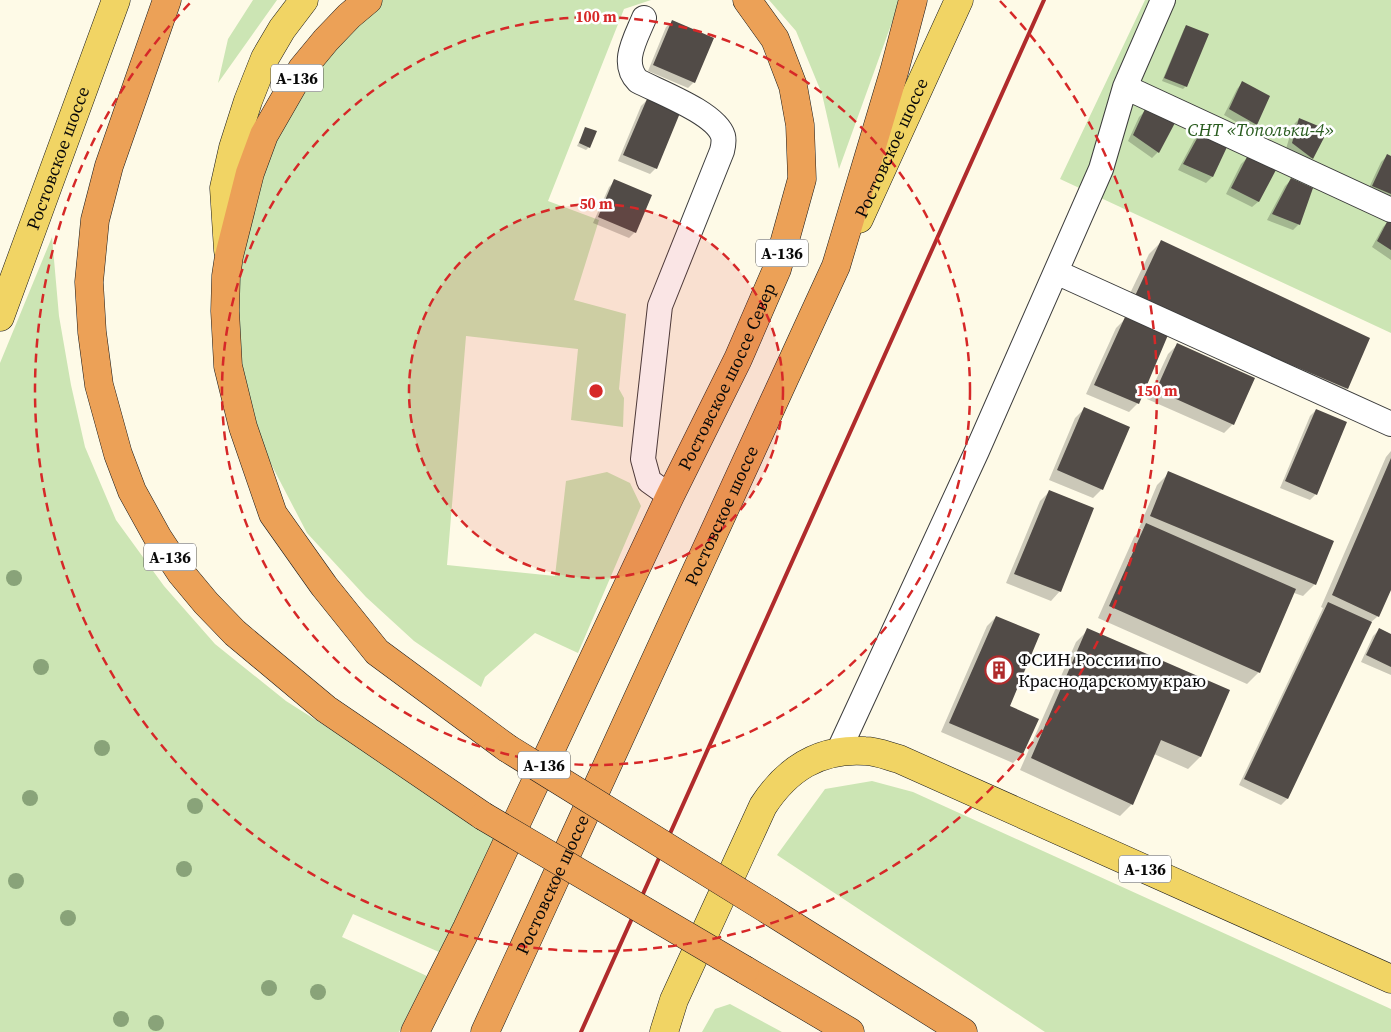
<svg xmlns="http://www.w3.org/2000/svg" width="1391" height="1032" viewBox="0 0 1391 1032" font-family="'Source Serif 4',serif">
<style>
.green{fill:#cce5b4}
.shadow{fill:#0003}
.building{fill:#514b47}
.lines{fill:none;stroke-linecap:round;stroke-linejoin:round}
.minor-casing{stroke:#3c3c3c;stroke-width:26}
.major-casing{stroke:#1a1a1a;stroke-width:29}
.highway-casing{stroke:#1a1a1a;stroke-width:29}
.minor{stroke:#fff;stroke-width:24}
.major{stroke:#f1d464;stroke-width:28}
.highway{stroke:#eca157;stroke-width:28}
.rail{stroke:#b02b2c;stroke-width:4}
.highway-bridge-casing{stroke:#1a1a1a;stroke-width:29;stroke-linecap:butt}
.highway-bridge{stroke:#eca157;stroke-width:28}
.tree{fill:#89a379}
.ring{fill:none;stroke:#d62828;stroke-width:2.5;stroke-dasharray:9 6}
.labels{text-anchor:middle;stroke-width:5;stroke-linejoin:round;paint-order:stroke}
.shield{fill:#fff;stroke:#535353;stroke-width:1}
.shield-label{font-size:16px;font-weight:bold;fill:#090909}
.park-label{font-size:18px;font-style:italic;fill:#295c1f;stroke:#fff}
.street-label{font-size:18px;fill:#090909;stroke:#fff}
.poi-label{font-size:18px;fill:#090909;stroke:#fff;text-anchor:start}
.centre{fill:#d62828;stroke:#fff;stroke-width:2.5}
.ring-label{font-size:15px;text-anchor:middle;font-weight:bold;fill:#d62828;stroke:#fff;stroke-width:5;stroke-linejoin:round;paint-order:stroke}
</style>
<rect width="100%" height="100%" fill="#fefae7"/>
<path class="green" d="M253 0H277L218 83 228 39Z
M377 0H651L624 9 548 201 599 220 574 300 626 314 619 389 624 398 623 427 571 420 578 349 466 336 447 565 555 576 566 481 607 472 630 483 641 506 578 653 535 633 485 677 481 687 414 641 366 597 307 533 270 462 252 412 241 359 236 300 240 237 270 133 349 22Z
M769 0H900L839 169 822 94 796 31Z
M1145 0H1391V333L1060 179Z
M52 237 59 316 71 385 85 447 116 520 164 586 215 644 286 701 498 836 439 952 353 914 342 937 427 976 399 1032H0V363Z
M872 781 913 792 1391 1009V1032H1045L777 855 825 789Z
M730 1004 782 1032H702L715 1009Z"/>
<path class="shadow" d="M672 22 694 82 688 88 648 71 666 27Z
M1186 26V86L1183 89 1162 81 1184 29Z
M1242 83 1269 97 1256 124 1250 130 1224 115 1237 89Z
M647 100 656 168 650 174 618 161 641 106Z
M1145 111 1158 152 1152 158 1128 141 1139 117Z
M1299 119 1312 158 1306 164 1286 149 1293 125Z
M586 128 589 147 586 150 577 146Z
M1200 134 1225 148 1212 177 1206 183 1178 170 1194 140Z
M1387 156 1391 158V203L1367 192 1381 162Z
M1247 158 1275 169 1258 202 1252 207 1226 194 1241 164Z
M1291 180 1299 224 1293 230 1267 220 1285 186Z
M615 181 635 232 629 238 593 223 609 187Z
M1389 221 1391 222V260L1372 247 1383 227Z
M1161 242 1347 389 1335 401 1122 310 1149 254Z
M1125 319 1138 403 1129 412 1086 394 1116 328Z
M1177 345 1233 424 1224 433 1147 399 1168 354Z
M1084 409 1102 489 1093 498 1049 480 1075 418Z
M1316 410V494L1310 500 1280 488 1310 416Z
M1391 451V587L1378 616 1369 624 1287 799 1281 805 1239 785 1323 608 1321 607 1386 457Z
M1169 473 1315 584 1303 596 1294 593 1259 672 1247 684 1098 618 1134 537 1142 529 1139 528 1157 485Z
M1049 492 1060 591 1051 601 1006 583 1040 501Z
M996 617 1008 707 1037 719 1022 754 1013 763 941 732 987 626Z
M1088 630 1229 691 1200 757 1188 769 1154 754 1132 804 1120 816 1020 770 1076 642Z
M1379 630 1391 635V675L1361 662 1373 636Z"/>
<path class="building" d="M672 20 714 38 695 83 653 65Z
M1186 25 1209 34 1187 87 1164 78Z
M1242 81 1270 96 1257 125 1229 109Z
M647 99 680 113 657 169 623 155Z
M1145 109 1176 121 1159 153 1133 135Z
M1299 118 1328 130 1313 159 1292 143Z
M585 127 597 131 590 148 579 143Z
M1200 133 1227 147 1213 177 1183 164Z
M1387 154 1391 156V194L1372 186Z
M1247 157 1277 168 1259 202 1231 188Z
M1291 178 1313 188 1300 225 1272 214Z
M614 179 652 195 636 233 598 217Z
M1388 220 1391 221V250L1377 241Z
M1161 240 1370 338 1348 389 1134 298Z
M1125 317 1168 335 1139 404 1094 385Z
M1177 343 1255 378 1234 425 1156 390Z
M1084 407 1130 427 1103 490 1057 470Z
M1316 409 1347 422 1317 495 1285 481Z
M1391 458V590L1379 617 1332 595Z
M1168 471 1334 541 1316 585 1150 516Z
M1049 490 1094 508 1061 592 1014 574Z
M1146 523 1296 589 1260 673 1109 606Z
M1328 602 1372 622 1288 799 1244 779Z
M996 616 1040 634 1010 706 1039 719 1023 754 949 723Z
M1087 628 1230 690 1201 757 1161 740 1133 805 1031 758Z
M1379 628 1391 634V667L1366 655Z"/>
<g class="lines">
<g class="minor-casing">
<path id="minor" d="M644 18C636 38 620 63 638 81 659 92 716 113 723 136 724 140 723 147 722 151L660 306 643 459 649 481 670 496
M1125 87 1391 210
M1056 272 1391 424
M838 752 977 451 1101 169 1125 87 1163 0"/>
</g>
<g class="major-casing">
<g id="major">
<path id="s1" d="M859 219 959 0"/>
<path d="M228 250 224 188 233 148 248 101 265 58 282 29 304 0"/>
<path id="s2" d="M0 317 116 0"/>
<path d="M664 1032 674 1000 763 806C787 769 819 748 865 751 876 751 888 756 899 759L1391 979"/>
</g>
</g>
<g class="highway-casing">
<g id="highway">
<path d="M167 0 109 166 95 220 89 282 92 332 99 385 118 454 132 491 158 538 181 573 206 603 235 633 326 709 483 816"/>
<path d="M368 0 349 16 326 40 302 69 264 135 250 173 229 256 226 276 225 311 228 366 243 427 273 514 324 586 377 652 507 748"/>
<path d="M770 911 963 1032"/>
<path d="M745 970 850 1032"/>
<path id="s3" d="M415 1032 467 928 670 496 738 359 777 269 802 179 800 125 793 86 775 39 747 0"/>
<path id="s4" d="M485 1032 836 266 894 72 913 0"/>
</g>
</g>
<use href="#minor" class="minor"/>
<use href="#major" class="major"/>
<use href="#highway" class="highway"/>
<path class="rail" d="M581 1032 1044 0"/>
<g class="highway-bridge-casing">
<path id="highway-bridge" d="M507 748 770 911
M483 816 745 970"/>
</g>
<use href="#highway-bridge" class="highway-bridge"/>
</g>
<g class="tree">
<circle cx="14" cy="578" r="8"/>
<circle cx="41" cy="667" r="8"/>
<circle cx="102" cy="748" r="8"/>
<circle cx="30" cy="798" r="8"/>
<circle cx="195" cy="806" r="8"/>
<circle cx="184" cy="869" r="8"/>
<circle cx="16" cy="881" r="8"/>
<circle cx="68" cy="918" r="8"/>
<circle cx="269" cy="988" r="8"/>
<circle cx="318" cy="992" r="8"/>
<circle cx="121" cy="1019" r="8"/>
<circle cx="156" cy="1023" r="8"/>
</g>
<circle cx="596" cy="391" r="187" fill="#d62828" fill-opacity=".12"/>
<g class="ring">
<circle cx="596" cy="391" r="187"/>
<circle cx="596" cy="391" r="374"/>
<path d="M1000 1A561 561 0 1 1 192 1"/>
</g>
<defs>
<g id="building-ring" transform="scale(1.4375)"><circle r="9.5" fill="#fff" stroke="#b02b2c" stroke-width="1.5"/><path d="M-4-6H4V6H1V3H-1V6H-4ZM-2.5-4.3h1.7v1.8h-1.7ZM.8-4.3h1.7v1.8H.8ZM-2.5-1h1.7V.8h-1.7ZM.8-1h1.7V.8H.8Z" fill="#b02b2c"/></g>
</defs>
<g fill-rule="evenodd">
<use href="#building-ring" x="999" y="670"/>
</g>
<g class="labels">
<g class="shield">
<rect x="271" y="64.5" width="52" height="27" rx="4"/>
<rect x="756" y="239.5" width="52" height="27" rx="4"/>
<rect x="144" y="543.5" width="52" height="27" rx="4"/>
<rect x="518" y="751.5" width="52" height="27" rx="4"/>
<rect x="1119" y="855.5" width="52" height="27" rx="4"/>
</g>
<g class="shield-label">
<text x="297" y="84">А-136</text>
<text x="782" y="259">А-136</text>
<text x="170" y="563">А-136</text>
<text x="544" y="771">А-136</text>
<text x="1145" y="875">А-136</text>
</g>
<g class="park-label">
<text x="1261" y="136">СНТ «Топольки-4»</text>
</g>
<g class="street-label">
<text dy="6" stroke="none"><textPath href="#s1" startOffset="78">Ростовское шоссе</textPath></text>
<text dy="6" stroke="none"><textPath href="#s2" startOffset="169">Ростовское шоссе</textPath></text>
<text dy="6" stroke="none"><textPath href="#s3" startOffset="726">Ростовское шоссе Север</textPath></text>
<text dy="6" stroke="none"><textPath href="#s4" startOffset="568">Ростовское шоссе</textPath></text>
<text dy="6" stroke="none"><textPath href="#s4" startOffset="162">Ростовское шоссе</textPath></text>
</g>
<g class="poi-label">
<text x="1018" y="666">ФСИН России по<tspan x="1018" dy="21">Краснодарскому краю</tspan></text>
</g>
</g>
<circle cx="596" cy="391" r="8" class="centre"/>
<g class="ring-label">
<text x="596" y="22">100 m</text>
<text x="596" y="209">50 m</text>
<text x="1157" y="396">150 m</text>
</g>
</svg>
